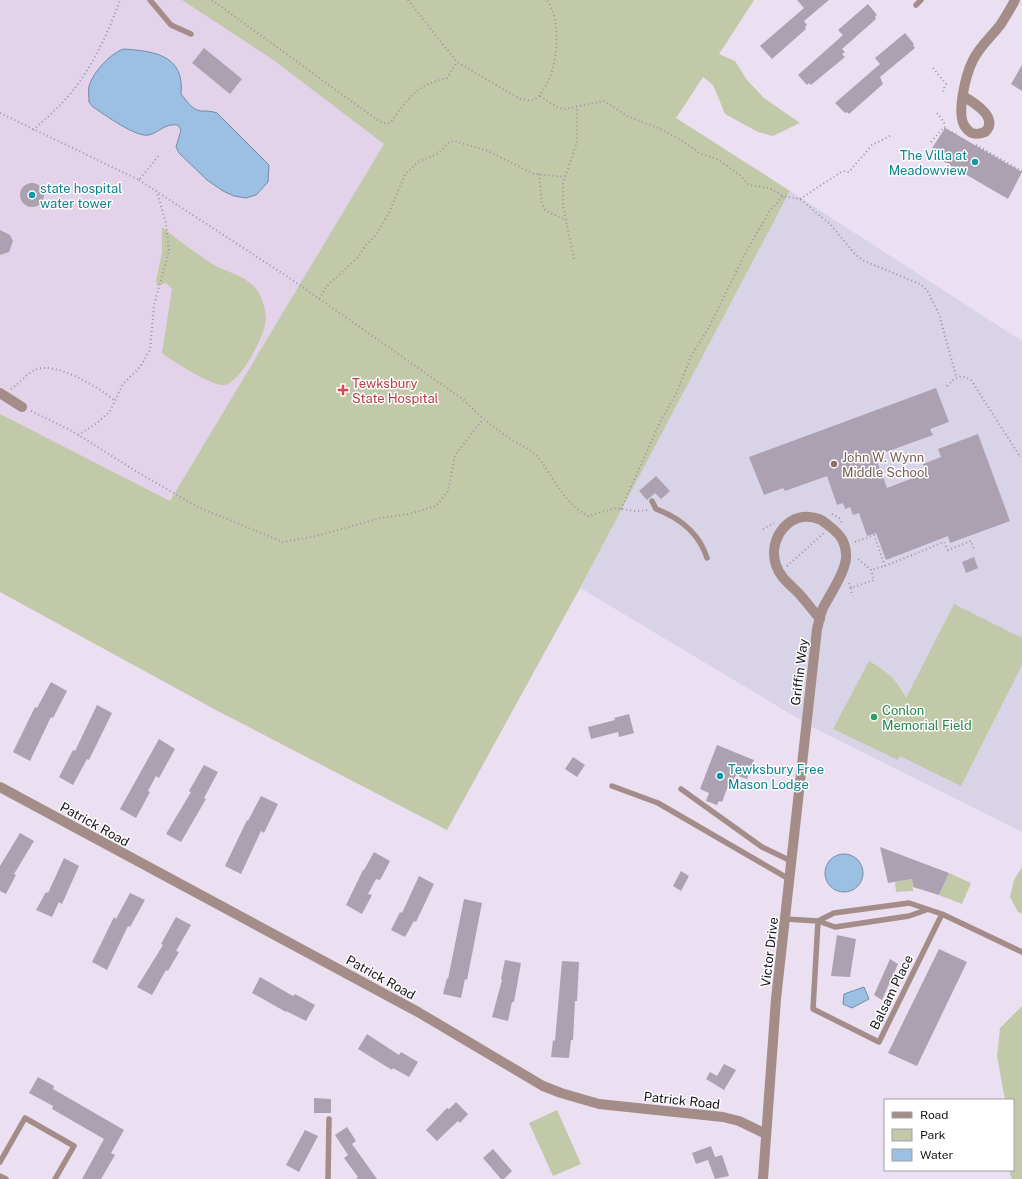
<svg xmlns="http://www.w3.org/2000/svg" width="1022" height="1179" viewBox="0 0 1022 1179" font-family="'Public Sans',sans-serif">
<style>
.built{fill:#e2d3eb}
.education{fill:#d9d3e8}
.green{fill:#c2c9a9}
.water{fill:#9bc0e4;stroke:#738ca7}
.building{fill:#aba1b1}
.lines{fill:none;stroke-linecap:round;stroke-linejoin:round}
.path{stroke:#9b94a1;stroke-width:2;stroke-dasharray:1 3;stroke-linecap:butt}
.service{stroke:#a48d88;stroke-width:5.5}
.minor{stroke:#a48d88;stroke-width:10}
.culture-dot{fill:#0f9aa8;stroke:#fff;stroke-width:1.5}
.health-dot{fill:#e0444e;stroke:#fff;stroke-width:1.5}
.education-dot{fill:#8d6e63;stroke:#fff;stroke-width:1.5}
.leisure-dot{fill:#2e9e5b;stroke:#fff;stroke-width:1.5}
.labels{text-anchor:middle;stroke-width:3;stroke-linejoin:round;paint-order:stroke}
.culture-label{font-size:13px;fill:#0d838f;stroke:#fff;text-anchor:start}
.health-label{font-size:13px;fill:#be3a42;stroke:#fff;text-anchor:start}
.education-label{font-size:13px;fill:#785e54;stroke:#fff;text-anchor:start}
.street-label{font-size:13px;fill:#161218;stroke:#fff}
.leisure-label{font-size:13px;fill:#27864d;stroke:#fff;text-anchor:start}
</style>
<rect width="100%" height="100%" fill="#eae0f1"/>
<path class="built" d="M0 0H754L676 118 790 191 580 588 447 830 216 710 0 592Z"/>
<path class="education" d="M790 191 1022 341V832L814 728 580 588Z"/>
<path class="green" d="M182 0H754L719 54 735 61 747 80 764 98 800 123 773 136 758 132 725 114 713 85 703 77 676 118 790 191 580 588 447 830 216 710 0 592V414L170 501 384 144 272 59Z
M162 227C178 240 194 252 211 263 227 273 248 275 259 293 263 300 268 317 265 325 262 340 239 385 223 385 212 386 172 361 162 353L172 289 166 283 157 286 156 281 162 252Z
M954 604 1022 638V665L961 786 900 756 898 760 833 729 869 661C888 672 896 679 906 698Z
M1022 867V914L1018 912 1010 897 1014 880Z
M949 873 971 883 962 904 939 895Z
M912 879 913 891 896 892 895 882Z
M1022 1006V1179H1012L1009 1170H1013V1100H1005L997 1056 1000 1028Z
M557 1110 581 1164 553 1176 529 1123Z"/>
<path class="water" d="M123 49C154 51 185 55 181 94 186 100 192 110 201 111 207 111 211 111 217 113L269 165 268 182 256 195 246 198 234 196 223 191 207 180 179 153 176 147 181 130 178 125C165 123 160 132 149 135 136 138 104 114 93 107L89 102C89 98 88 91 89 86 94 71 109 55 123 49Z
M825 873a19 19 0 1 1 38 0a19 19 0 1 1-38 0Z
M864 987 869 999 852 1008 843 1004 844 994Z"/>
<path class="building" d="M797 0H829L804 21 807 25 805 27 806 29 772 59 760 46 804 8Z
M868 4 877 15 875 17 876 19 842 49 845 52 842 54 845 57 811 85 809 83 807 85 798 75 843 35 838 30Z
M905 33 914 44 913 45 915 48 880 77 883 84 849 114 847 112 845 113 835 103 880 64 875 58Z
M204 48 242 79 230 94 192 63Z
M1022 65V91L1011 84Z
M945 128 1022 172 1008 199 929 153Z
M20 195a12 12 0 1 1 24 0a12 12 0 1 1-24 0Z
M0 230 10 235 13 241 9 252 0 255Z
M936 388 949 422 930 429 933 435 875 456 887 488 926 473 923 464 941 457 938 449 978 434 1010 521 950 543 948 536 886 560 876 533 867 536 859 513 853 515 850 507 845 509 843 503 837 505 827 476 785 491 783 488 764 495 749 457Z
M656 476 670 491 661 499 655 493 647 500 639 491Z
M974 557 978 568 966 573 962 562Z
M51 682 67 691 53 718 51 717 30 761 13 752 35 707 37 708Z
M97 705 112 713 89 760 87 759 73 785 59 777 73 750 75 751Z
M629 714 634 733 619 737 618 732 591 739 588 727 615 720 614 718Z
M159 739 175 749 159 778 156 776 148 791 150 792 136 818 120 809Z
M717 745 754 760 747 779 736 775 734 779 731 778 722 802 719 801 717 805 706 801 709 793 700 789Z
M573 757 585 765 577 777 565 769Z
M204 765 218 772 204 798 206 799 181 842 166 834 191 792 189 791Z
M261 796 278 804 264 833 261 831 241 874 225 866 247 820 248 821Z
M20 833 34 841 14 874 16 875 6 894 0 891V866Z
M880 847 949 873 939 895 913 887 912 879 888 883Z
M374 852 390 861 380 880 376 879 368 894 372 895 362 914 346 905 363 870H364Z
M64 858 79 866 62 904 59 902 52 917 36 910 46 892 48 893Z
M681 871 689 876 681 891 673 886Z
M419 876 434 884 416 922 414 921 405 937 391 930 400 912 402 913Z
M130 893 145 900 130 927 128 926 107 970 92 962 114 917 116 919Z
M464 899 482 903 467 980 465 979 461 998 443 994 447 978 448 979Z
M176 917 191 925 176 951 179 952 168 971 166 970 152 995 137 987 163 945 161 944Z
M837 935 856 939 850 977 831 976Z
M939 949 967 962 917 1066 888 1053Z
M890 959 898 964 882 1000 874 995Z
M505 960 521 963 514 1002H512L508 1021 492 1017 502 980 501 979Z
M562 961 579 962 577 1001H575L573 1040H571L569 1058 551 1057 553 1040 555 1041Z
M260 977 293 996 295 994 315 1005 306 1021 286 1011V1012L252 993Z
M367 1034 399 1055 401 1052 418 1062 409 1077 393 1068 392 1070 358 1049Z
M724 1064 736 1070 724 1090 706 1079 710 1072 717 1076Z
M38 1077 54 1086 53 1089 124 1130 111 1153 115 1155 101 1179H82L104 1139 52 1109 53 1106 29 1093Z
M314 1098 331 1099V1113H314Z
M456 1102 468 1114 460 1123 458 1121 437 1141 426 1130 447 1108 449 1109Z
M347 1127 356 1141 352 1144 377 1179H356L358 1177 344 1158 348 1155 335 1135Z
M305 1130 318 1136 299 1172 286 1165Z
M711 1146 715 1157 722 1155 729 1176 715 1179 708 1160 696 1164 692 1153Z
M493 1149 512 1171 504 1179H501L483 1158Z"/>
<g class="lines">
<path class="path" d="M212 0 373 117 383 123H390C409 98 414 86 447 78L457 62
M408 0 457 62 520 99C524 99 529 101 533 100 539 98 542 92 545 87 558 66 562 21 547 0
M933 68 946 84 943 90 944 94
M540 96 558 108 565 109 604 101 629 117 658 128 678 138 701 154 717 159 740 175 749 185 769 188 783 196 800 199 831 225 855 254 864 261 920 284 927 290 939 314 956 376
M0 113 139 180 160 154
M937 113 944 122 945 128
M33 130C50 115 67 100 80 81 97 57 110 28 120 0
M931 142 943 128 958 135
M976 145 1022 171
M539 174 542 204 546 211 566 220
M139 180 291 279 464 400C478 415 492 426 509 438 518 444 529 448 537 456 553 476 565 505 588 516L616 508 634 511 649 510
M800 199 838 174 843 171 849 172 872 145 892 135
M574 259 563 206V183L577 142V107
M319 299 327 286 358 257 366 245 375 236 389 213 405 174 418 162 439 153 449 142 455 141 488 151 534 174 565 177
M947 386C956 377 959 373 971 380L1019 455 1022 456
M11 389C19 384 26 374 35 370 55 360 99 388 114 400
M31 411 72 431 139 473 200 508 283 542 316 536 381 518 409 514 436 506 448 491 455 455 483 419
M78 435 97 423 110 411 123 384 140 367 150 350 154 305 169 251 166 224 157 192
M621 509 661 420 677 392 691 356 707 331 745 254 769 212 783 196
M832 514 839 518 843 524
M763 529 774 523
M855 542 874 535 885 566 871 570
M787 566 824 533
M885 566 944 542 948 550 971 541 974 549
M849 583 851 588 874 580 871 570 857 558
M851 588 852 596"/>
<path class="service" d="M150 0 171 25 191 34
M916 5 921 0
M652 501 656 509C680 518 699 533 707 558
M612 786 658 803 789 879
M681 789 762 847 791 861
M786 919 818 921 835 927 909 916 926 910
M818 921 813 1009 879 1042 942 914
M818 921 834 913 909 903 942 914 1022 952
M0 1162 25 1118 74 1146 55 1179
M0 1176 6 1179
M328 1179 329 1119"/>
<path class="minor" d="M963 96C973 102 1000 118 985 132 977 135 971 135 966 128 955 116 966 74 973 60 980 46 992 36 1001 24 1006 16 1011 8 1015 0
M0 393 22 407
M0 787 418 1012 543 1086 561 1093 599 1104 723 1117 739 1121 766 1134
M763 1179 776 999 817 629C819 622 820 615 823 608 830 594 848 569 846 553 845 542 841 536 833 529 829 526 824 521 819 519 790 508 767 539 776 565 781 580 793 586 802 597 808 604 814 612 820 619"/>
</g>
<g class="culture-dot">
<circle cx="975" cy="162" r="4"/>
<circle cx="32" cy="195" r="4"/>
<circle cx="720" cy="776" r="4"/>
</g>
<path class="health-dot" d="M341 384h4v4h4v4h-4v4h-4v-4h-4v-4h4z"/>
<circle class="education-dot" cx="834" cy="464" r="4"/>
<circle class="leisure-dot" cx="874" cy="717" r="4"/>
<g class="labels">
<g class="culture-label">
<text x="967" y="160" text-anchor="end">The Villa at<tspan x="967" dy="15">Meadowview</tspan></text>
<text x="40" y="193">state hospital<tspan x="40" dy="15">water tower</tspan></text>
<text x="728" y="774">Tewksbury Free<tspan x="728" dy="15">Mason Lodge</tspan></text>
</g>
<g class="health-label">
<text x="352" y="388">Tewksbury<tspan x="352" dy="15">State Hospital</tspan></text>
</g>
<g class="education-label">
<text x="842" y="462">John W. Wynn<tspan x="842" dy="15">Middle School</tspan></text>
</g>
<g class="street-label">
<text transform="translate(799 672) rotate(-83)" y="5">Griffin Way</text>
<text transform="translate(95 824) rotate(29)" y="5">Patrick Road</text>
<text transform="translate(769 952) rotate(-83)" y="5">Victor Drive</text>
<text transform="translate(381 977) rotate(29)" y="5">Patrick Road</text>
<text transform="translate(891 992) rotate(-64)" y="5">Balsam Place</text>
<text transform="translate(682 1100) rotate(6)" y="5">Patrick Road</text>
</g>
<g class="leisure-label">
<text x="882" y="715">Conlon<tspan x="882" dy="15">Memorial Field</tspan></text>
</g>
</g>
<rect x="884" y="1099" width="130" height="72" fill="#ffffff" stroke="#a2a0a3"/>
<rect x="892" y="1112" width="20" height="6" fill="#a48d88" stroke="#a2a0a3"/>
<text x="920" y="1119" font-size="12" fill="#161218">Road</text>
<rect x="892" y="1129" width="20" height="12" fill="#c2c9a9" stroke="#a2a0a3"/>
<text x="920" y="1139" font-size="12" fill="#161218">Park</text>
<rect x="892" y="1149" width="20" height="12" fill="#9bc0e4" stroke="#a2a0a3"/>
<text x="920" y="1159" font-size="12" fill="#161218">Water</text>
</svg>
